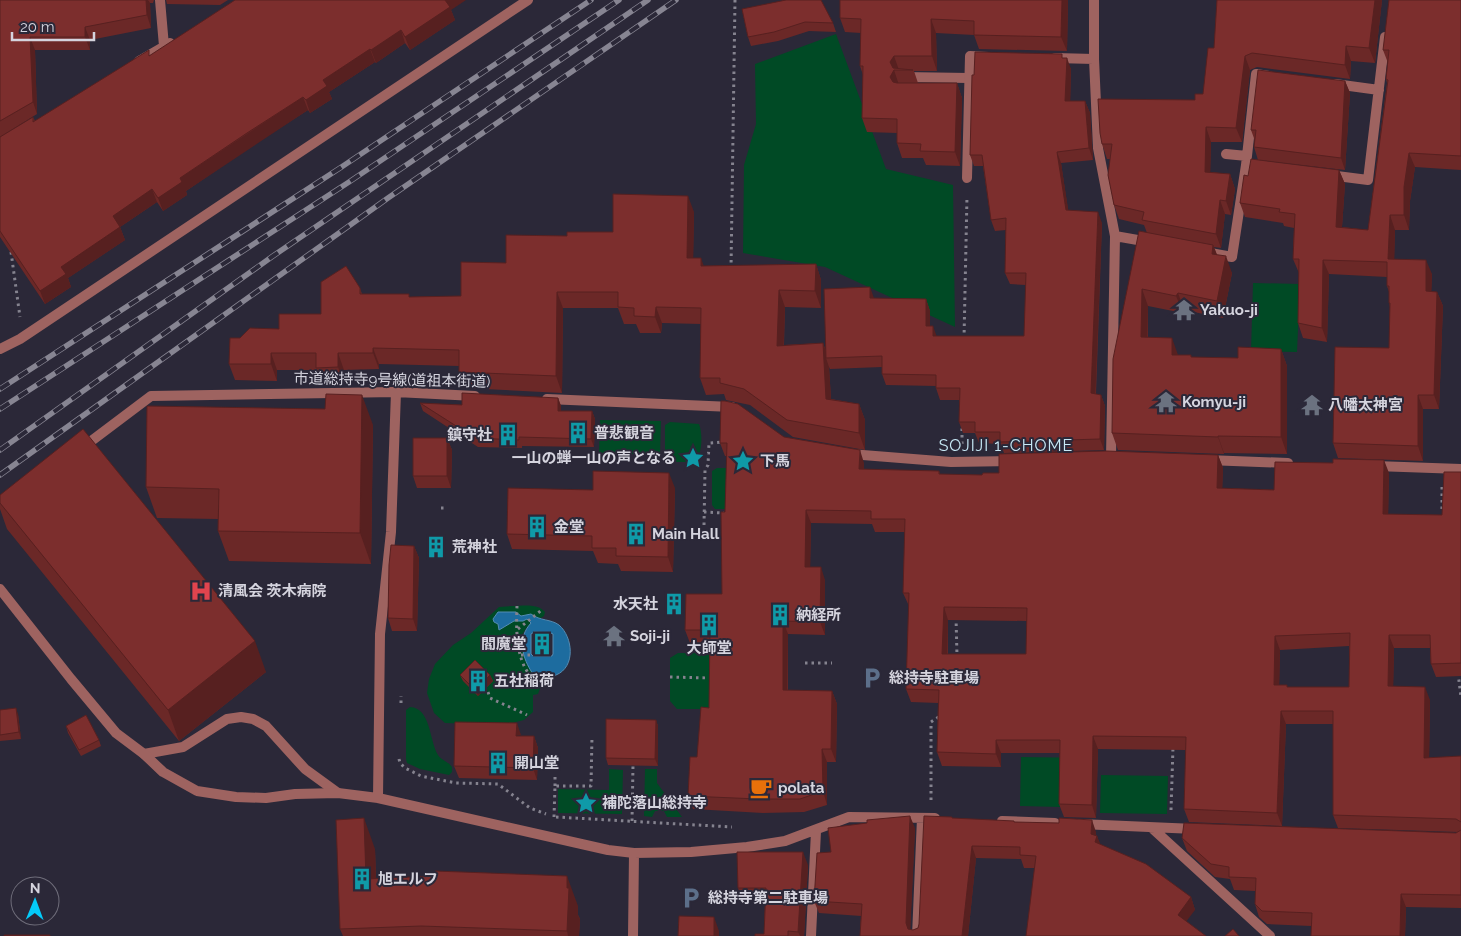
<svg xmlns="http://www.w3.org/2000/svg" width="1461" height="936" viewBox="0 0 1461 936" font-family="Raleway,'Noto Sans JP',sans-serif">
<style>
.green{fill:#004a25}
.water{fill:#1d6c9f;stroke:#548bb2;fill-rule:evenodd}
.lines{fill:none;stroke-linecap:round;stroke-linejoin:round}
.path{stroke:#85838f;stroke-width:3;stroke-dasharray:2.5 4;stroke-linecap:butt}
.service{stroke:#9e6360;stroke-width:10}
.minor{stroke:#9e6360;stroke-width:10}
.rail-casing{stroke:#878592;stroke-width:5.5}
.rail{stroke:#2b2838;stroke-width:4;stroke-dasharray:11;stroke-linecap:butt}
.wall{fill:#6b2827;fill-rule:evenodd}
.shaded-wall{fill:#572020}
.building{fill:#7c2e2d;stroke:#572020;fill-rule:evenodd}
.labels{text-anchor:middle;stroke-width:4;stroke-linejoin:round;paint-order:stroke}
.poi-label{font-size:15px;font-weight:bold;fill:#d5d4de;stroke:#2b2838;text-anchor:start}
.street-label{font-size:15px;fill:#d5d4de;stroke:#2b2838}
.neighbourhood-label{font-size:16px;letter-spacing:1px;fill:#c7e9f6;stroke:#2b2838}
</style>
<rect width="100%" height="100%" fill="#2b2838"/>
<path class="green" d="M836 34 886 169 953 185 955 327 825 267 743 253 744 165 756 124 755 64Z
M1253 283 1300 284 1297 352 1251 351Z
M600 420 661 421 660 455 599 453Z
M670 422 699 424C703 434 702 453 696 462H677L665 455V425Z
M717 468H751L727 509H715L712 505V471Z
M512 606C522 606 538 603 545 612L544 616 527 627 522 635 533 674 540 675C543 682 540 688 538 694L533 695V712L524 720 504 725 445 723 434 713 427 693 429 679 435 664 453 645 471 633 499 607Z
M678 653H735L710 709H677L670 701V658Z
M410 707C431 708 429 740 438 755 442 761 448 761 452 767V772L449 775 420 769 407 763 406 759V710Z
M1021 757 1096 758 1061 807 1020 806Z
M609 769 623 770 622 814 558 813V789L609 790Z
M645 769H657V783L682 817H667L664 811H655L652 817 644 816Z
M1101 775 1168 776 1167 814 1100 813Z"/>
<path class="water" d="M498 612H516L521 616 531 614C540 621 551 619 559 625 573 637 576 667 556 675 550 678 540 675 533 674 522 658 517 638 531 623L527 619 523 621H514L499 630 498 624 494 622 493 619ZM534 632 551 633 553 634V654L552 656H533L531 654V634Z"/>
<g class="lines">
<path class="path" d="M11 252 20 317
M731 269 735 0
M964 339 967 196
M962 444V426
M549 451V456
M1442 487V511
M441 508H445
M704 512 724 513
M704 525 705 470 708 465 709 443 723 442
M517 606C516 631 515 670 541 685
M956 617 957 656
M518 629 543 609
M521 655H533
M805 663H832
M1458 673 1461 697
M670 677 710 678
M488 692 490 698 527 715
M401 703V696
M399 759 400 763 405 768 421 776 456 783 498 784 530 808 546 814
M555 786V773
M931 800V722L940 716
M1171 810 1173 747
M554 817 555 786H591L592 736
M556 817 732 827
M632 821 633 765"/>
<path class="service" d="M903 77 969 78
M144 754 183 747 227 719 241 717 253 719 266 726 305 769 338 793"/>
<path class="minor" d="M160 0 164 46
M1094 0V59L1098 148 1115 236 1111 457
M1055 58 1094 59
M139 61 170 43
M1335 84 1379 90
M1226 154 1247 156
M1329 175 1368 180 1385 37
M967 178 970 56 988 57
M1115 236 1149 242
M1205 252 1232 257 1246 165 1256 74 1269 76
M0 349 20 339 528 0
M547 399 732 407
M82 448 151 396 396 392 475 396
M850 454 951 462 1013 461
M1207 460 1288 463
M1375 466 1461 469
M0 589 71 679 116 733 144 754 163 772 197 791 236 797 266 798 295 794 338 793 378 798 608 850 634 853 691 852 747 847 785 841 849 817 935 818
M378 798 380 634 391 532 396 392
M1002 821 1055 823
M1080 824 1195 829
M1152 828 1270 936
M633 936 634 853
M811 936 816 831
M917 936 922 818"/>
<g class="rail-casing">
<path id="rail" d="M0 389 340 168 591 0
M0 409 349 182 619 0
M0 450 273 256 648 0
M0 475 388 198 676 0"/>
</g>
<use href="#rail" class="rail"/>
</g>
<path class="wall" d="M0 0H154L153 3H150L151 28 90 40V50H35L37 114 0 137Z
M166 0H228L220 5 167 4Z
M1068 0 1067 51 979 49 974 35 936 33 937 71H914L918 83H957L962 98 960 166 926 165 923 158H902L897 143V133L867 132 862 118 863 75 860 66 861 33 845 32 840 18Z
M1217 0H1382L1375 63 1351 61 1350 79 1257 67 1250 70 1242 142H1211L1210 172 1230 174 1235 189 1231 215 1225 214 1221 248 1214 247 1217 255 1232 273 1223 318 1184 310 1183 313 1148 306V337L1178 355 1191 357 1238 358 1281 349 1287 366V454L1224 453V454L1118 450 1112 433 1147 233 1144 225 1119 219 1114 205 1110 159H1107L1102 144 1195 100 1203 94 1214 48Z
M1461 0V170L1415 167 1410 201 1409 230H1395L1394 259 1432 274 1431 292H1437L1443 306 1439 409H1423V461L1338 458 1333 443 1389 348 1390 307 1389 303V292L1387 286V277L1329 274 1327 342 1303 338 1298 323 1299 273 1293 259 1294 228 1284 226 1283 223 1245 217 1240 203 1248 176 1339 170 1345 184 1342 227 1368 230 1387 83 1386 79 1388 63 1383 50Z
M742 9 833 23 836 32 809 31 778 41 751 46 748 37Z
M451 10 455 20 410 50 405 43 376 63 375 62 329 92 332 99 310 113 308 110 252 146 186 191 187 195 163 211 157 202 120 227 125 240 68 278 71 287 45 304 0 237V137L33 117 35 121 151 55Z
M1064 58 1071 69 1070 101H1085L1090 113 1093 160 1061 163 1068 210 1102 223 1096 394 1101 395 1105 406 1104 450 1004 453 1001 444 979 443 975 433H963L959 422V400H940L936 388V386L886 385 882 374V367L830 369 829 367 831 399 859 404 865 420V450L793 437 750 405 726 400 724 394 706 395 700 378 701 324 662 323 661 333H640L636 324H624L618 308H563L562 393 465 388 459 372V366L379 364V369L344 370V384H322L316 370H277V381L235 380 229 364 240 338 279 329 321 314 360 288 362 294 410 297 461 296 506 263 567 236 613 232 694 212 693 258 704 266 816 264 821 280V308L785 307 784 345 823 343 826 351 874 299H926L930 311V326L936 336H1024L1026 285 1010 284 1005 273 1006 230 995 231 991 220 983 166H974L970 155 974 75Z
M1345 81 1350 93 1345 170 1258 160 1254 147 1255 141 1251 130Z
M558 398 561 406V411H592L595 419 594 447 522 446V448L478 447 423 411 420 403 462 405Z
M373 425 371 564 229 561 218 531V519L157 518 146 487Z
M784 437 864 463V469L939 471 940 474 982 475 1218 455 1223 468 1222 488 1274 490 1389 473 1388 514 1442 515 1461 472V676L1436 677 1431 664 1430 648H1394L1393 686 1430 700 1429 758 1461 756V908L1406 907 1405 936H1311V926L1267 924 1259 917 1255 904V891L1234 890 1230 879 1215 877 1187 851 1182 838 1456 833 1458 832 1338 828 1333 815V724H1286L1282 826 1189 822 1184 809 1186 750 1098 749 1096 818 1064 817 1059 804 1060 753H1001V767L942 766 937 752 938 703 911 702 906 689 909 606 903 593 905 532H875L872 524 811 523 810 567 825 580V635L788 634V690L832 691 837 704 836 762H827V805L804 812 763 813 693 809 688 796 709 708V643H690L685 630 722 594 727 456H725L720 443ZM948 620 1027 621 1026 654H948ZM1349 646V687H1287V685H1279L1280 650Z
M447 438 452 450 451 488H417L413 476Z
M675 488 673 572 621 571 618 564 598 563 593 551 512 549 507 534 593 490Z
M0 495 266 672 179 741 7 529 0 509Z
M414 546 419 558 417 631H392L388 618Z
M460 675H490L493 681 478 696 463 681Z
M0 710 18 714 21 739 0 741Z
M656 720 658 726V766L608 765 606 758Z
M66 726 99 740 101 746 81 756 68 733Z
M521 736H534L538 748 537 780 459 778 454 766Z
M953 818 1014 822 1096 832V835L1097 836 1100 845 1191 897 1195 910 1034 868H1024L1021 859 976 858 968 936H860L861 916 819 913 814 901 831 852 915 828 910 930H913L918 928Z
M375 849 376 878 578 906V915L580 919 579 936H343L340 929Z
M808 865 804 936H755L764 934 765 901H742L738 888Z"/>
<path class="shaded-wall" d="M146 0H148L150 3 151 28 147 15Z
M445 0H466L451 10 455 20 410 50 405 37Z
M1062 0H1068L1067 51 1061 37Z
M1375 0H1382L1375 63 1369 48Z
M931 19 936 33 937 71 932 56Z
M85 27 90 40V50L85 37Z
M401 30 405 43 376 63 371 50Z
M30 37 35 50 37 114 33 102Z
M1346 46 1351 61 1350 79 1345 65Z
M370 49 375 62 329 92 332 99 310 113 306 100 323 80Z
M894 56 899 70H894L899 85 895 91 890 77V62Z
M1245 56 1250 70 1242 142 1236 128Z
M1067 58 1071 69 1070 112 1065 101Z
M1345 81 1350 93 1345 170 1341 158Z
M957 83 962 98 960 166 955 152Z
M303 97 308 110 186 191 187 195 163 211 158 198 180 178Z
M1085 101 1090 113 1093 160 1089 148Z
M1206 127 1211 142 1210 186 1205 172Z
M1057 152 1061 163 1070 221 1066 210Z
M1409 153 1415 167 1410 201 1409 230 1404 215V187Z
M1339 170 1345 184 1341 241 1336 227Z
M1230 174 1235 189 1231 215 1226 201Z
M152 189 157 202 120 227 125 240 68 278 71 287 45 304 40 291 61 267 113 216Z
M688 196 694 212 693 274 687 258Z
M1220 200 1225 214 1221 248 1216 234Z
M1098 212 1102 223 1095 405 1091 393Z
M1390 215 1395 230 1394 273 1388 259Z
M1213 245 1220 262 1212 254Z
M1226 256 1232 273 1223 318 1217 301Z
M701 258 707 275 701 266Z
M1323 260 1329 274 1327 342 1322 328Z
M1426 260 1432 274 1431 306 1426 291Z
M816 264 821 280V308L815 291Z
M870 287 874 298V310L870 298Z
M1142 289 1148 306 1147 354 1141 337Z
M779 290 785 307 783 362 777 346Z
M557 292 563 308 562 393 556 376Z
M1437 292 1443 306 1439 409 1434 395Z
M1178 293 1184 310 1183 313 1176 296Z
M926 299 930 311V337L926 326Z
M656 307 662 323 661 333 655 317Z
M933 326 937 337 933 336Z
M1172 338 1178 355V372L1172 355Z
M823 343 828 358H826L829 367 832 415 826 399Z
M373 348 379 364V369L373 353Z
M1281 349 1287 366V454L1281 437Z
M271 353 277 370V381L271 364Z
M338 353 344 370V384L338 367Z
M362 395 373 425 371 564 360 533Z
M1101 395 1105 406 1104 450 1100 439Z
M1418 395 1423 409V461L1418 446Z
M558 398 561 406V419L558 411Z
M859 404 865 420V450L859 433Z
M592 411 595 419 594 447 591 439Z
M1218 436 1224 453V454L1218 437Z
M447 438 452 450 451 488 447 476Z
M860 450 864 463V482L859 469Z
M1218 455 1223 468 1222 501 1217 488Z
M1384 460 1389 473 1388 527 1383 514Z
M669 473 675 488 673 572 668 557Z
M806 510 811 523 810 580 805 567Z
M414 546 419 558 417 631 413 619Z
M821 567 825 580V635L820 622Z
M944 607 948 620 947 667 942 654Z
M783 621 788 634 787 703 783 690Z
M1389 635 1394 648 1393 699 1388 686Z
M1275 636 1280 650 1279 698 1274 685Z
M255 641 266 672 179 741 168 710Z
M490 675 493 681 478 696 475 690Z
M1425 687 1430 700 1429 771 1424 758Z
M832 691 837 704 836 762 831 749Z
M16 708 18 714 21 739 19 732Z
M1281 711 1286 724 1282 826 1277 813Z
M656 720 658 726V766L655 759Z
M517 723 521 735 516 736Z
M534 736 538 748 537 780 533 768Z
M1093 736 1098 749 1096 818 1092 805Z
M996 740 1001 753V767L996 754Z
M822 749 827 762V805L823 791Z
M910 816 915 828 910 936 906 923Z
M364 818 375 849 377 909 366 879Z
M1092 820 1096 832V838L1097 836 1102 848 1099 855 1091 834Z
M972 846 976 858 968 936H962Z
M803 852 808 865 804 936H800L798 932Z
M567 876 578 906V915L580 919 579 936H568L567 931Z
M1401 894 1406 907 1405 936H1400Z
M1191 897 1195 910 1182 927 1178 915Z
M714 917 719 931V936H714Z"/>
<path class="building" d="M0 0H146L147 15 85 27V37H30L33 102 0 121Z
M235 0H445L450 7 405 37 401 30 371 50 370 49 323 80 327 86 306 100 303 97 247 133 180 178 182 182 158 198 152 189 113 216 120 227 61 267 66 274 40 291 0 231V137L33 117V122L149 50V56Z
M786 0H821L833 23 805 22 774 32 748 37 742 9Z
M840 0H1062L1061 37 974 35V21L931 19 932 56H894L890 62 893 68 913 70H894L890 77 893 82 897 83H957L955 152 920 151 921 144 897 143V119L862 118 863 66H860L861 19 840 18Z
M1217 0H1375L1369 48 1346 46 1345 65 1252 53 1245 56 1236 128 1206 127 1205 172 1230 174 1226 201 1220 200 1216 234 1142 220 1144 212 1114 205 1108 175 1112 144H1102L1100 133 1098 99 1195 100V94H1203L1208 48H1214Z
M1389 0H1461V156L1409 153 1404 187V215H1390L1388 259 1426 260V291L1437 292 1434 395H1418V446L1333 443 1335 347 1389 348 1390 303H1389V286H1387V262L1323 260 1322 328 1298 323 1299 259H1293L1295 214 1279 212 1280 209 1240 203 1244 175 1248 176 1251 159 1339 170 1336 227 1368 230 1388 80 1386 79 1389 50H1383Z
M975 52 1062 54V58H1067L1065 101H1085L1089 148 1057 152 1066 210 1098 212 1091 393 1101 395 1100 439 1000 442V432H975V422H959L960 388H936V375L882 374V356L826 358 824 289 870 287V298L926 299V326H933V336H1024L1026 273H1005L1006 218 991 220 982 155H970L972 75H974Z
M1258 70 1345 81 1341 158 1254 147 1256 130H1251Z
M613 194 688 196 687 258H701V266L816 264 815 291 779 290 777 346 823 343 826 399 859 404V433L787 420 744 389 720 383V378H700L701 308 656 307 655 317 634 316V308L618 307V292H557L556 376 459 372V350L373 348V353H338V367L316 368V353H271V364H229L230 338H240L250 328 279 329V314H321V282L346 266 360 288V294H409V297L461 296V262L506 263V235L567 236V232H613Z
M1139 231 1213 245 1212 254 1226 256 1217 301 1178 293 1176 296 1142 289 1141 337 1172 338V355H1191V357L1238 358V347L1281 349V437L1218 436V437L1112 433 1113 359Z
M462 393 558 398V411H592L591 439 519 437V440L475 438 420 403 462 405Z
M326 394 362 395 360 533 218 531 219 489 146 487 147 406 325 409Z
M721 401H725L738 404 784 437 860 450 859 469 939 471V474L982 475 983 473H999V454L1106 451 1218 455 1217 488 1274 490 1275 462 1333 463V459L1384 460 1383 514 1442 515 1444 472H1461V663L1431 664 1430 635H1389L1388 686 1425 687 1424 758 1461 756V822L1456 819 1333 815V711H1281L1277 813 1184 809 1186 737 1093 736 1092 805 1059 804 1060 740H996V754L937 752 939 690 906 689 909 593H903L905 519H871V511L806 510 805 567H821L820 622 783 621V690L832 691 831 749H822L823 791 800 799H758L688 796 690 757H697L701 707 709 708 710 630H685L686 594H722L721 512H725L727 443H720ZM944 607 1027 608 1026 654H942ZM1350 633 1349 687H1287V685H1274L1275 636Z
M83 429 255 641 168 710 0 503V495Z
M413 438H447V476H413Z
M593 471 669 473 668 557 616 556V548H592V536L507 534 508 488 593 490Z
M391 545 414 546 413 619 388 618 389 565Z
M475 660 490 675 475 690 460 675Z
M16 708 19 732 0 735V710Z
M86 715 99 740 79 750 66 726Z
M606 719 656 720 655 759 606 758Z
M455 722 517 723 516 736H534L533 768 454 766Z
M910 816 906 923 908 929 913 930 918 928 919 924 924 816 952 817V818L1014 821V822L1059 823V818L1092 820 1091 834 1097 836 1095 842 1146 864 1191 897 1178 915 1206 936H1026L1036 856 1020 855V847L972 846 962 936H860L862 904 814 901 817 853 831 852 828 828 867 823V820Z
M364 818 366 879 435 876V871L567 876V888H569L567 931 421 926 340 929 336 820Z
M1184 823 1456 833 1461 830V895L1401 894 1400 936H1311L1312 913 1262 911 1255 904 1256 878 1229 877V867L1211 864 1182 838Z
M737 852H803L798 932 788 931V936H755V934H764L766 888H738Z
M679 916 714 917V936H678Z
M1233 929 1239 936H1225Z
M4 935H50V936H4Z"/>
<defs>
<g id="temple-bare" transform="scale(1.725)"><path d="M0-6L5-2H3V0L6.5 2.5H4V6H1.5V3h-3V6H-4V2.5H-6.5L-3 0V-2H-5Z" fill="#6b7280" stroke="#2b2838" stroke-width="2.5" paint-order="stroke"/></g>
<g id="building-bare" transform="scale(1.725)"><path d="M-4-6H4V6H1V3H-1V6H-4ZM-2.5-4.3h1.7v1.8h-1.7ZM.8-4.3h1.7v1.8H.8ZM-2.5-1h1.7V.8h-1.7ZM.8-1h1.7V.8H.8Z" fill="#0f9aa8" stroke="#2b2838" stroke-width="2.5" paint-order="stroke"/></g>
<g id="sight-bare" transform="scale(1.725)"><path d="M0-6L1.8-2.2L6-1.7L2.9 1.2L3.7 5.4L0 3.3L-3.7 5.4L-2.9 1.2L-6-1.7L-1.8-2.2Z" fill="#0f9aa8" stroke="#2b2838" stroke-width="2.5" paint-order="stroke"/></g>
<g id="hospital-bare" transform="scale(1.725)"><path d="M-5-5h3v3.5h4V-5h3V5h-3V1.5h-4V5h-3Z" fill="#e0444e" stroke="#2b2838" stroke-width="2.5" paint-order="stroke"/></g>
<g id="parking-bare" transform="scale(1.725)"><path d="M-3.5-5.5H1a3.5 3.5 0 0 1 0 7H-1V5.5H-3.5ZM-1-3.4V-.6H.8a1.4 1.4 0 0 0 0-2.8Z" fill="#5c6f8a" stroke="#2b2838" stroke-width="2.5" paint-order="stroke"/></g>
<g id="cafe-bare" transform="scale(1.725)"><path d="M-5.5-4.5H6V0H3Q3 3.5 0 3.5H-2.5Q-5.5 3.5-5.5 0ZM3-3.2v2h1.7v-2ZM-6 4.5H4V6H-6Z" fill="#e8710a" stroke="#2b2838" stroke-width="2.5" paint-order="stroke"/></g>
</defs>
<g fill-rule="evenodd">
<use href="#temple-bare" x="1184" y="310"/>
<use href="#temple-bare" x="1166" y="402"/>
<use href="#temple-bare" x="1312" y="405"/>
<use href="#building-bare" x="578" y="433"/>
<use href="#building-bare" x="508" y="435"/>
<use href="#sight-bare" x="693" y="458"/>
<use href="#sight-bare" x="743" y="461"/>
<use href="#building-bare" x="537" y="527"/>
<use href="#building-bare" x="636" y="534"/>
<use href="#building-bare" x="436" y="547"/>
<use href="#hospital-bare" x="201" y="591"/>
<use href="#building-bare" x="674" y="604"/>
<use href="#building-bare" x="780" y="615"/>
<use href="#building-bare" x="709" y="625"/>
<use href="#temple-bare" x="614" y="636"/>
<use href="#building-bare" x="542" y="644"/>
<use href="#parking-bare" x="872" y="678"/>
<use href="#building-bare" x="478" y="681"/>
<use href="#building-bare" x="498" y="763"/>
<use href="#cafe-bare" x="761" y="788"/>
<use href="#sight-bare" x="586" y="803"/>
<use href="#building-bare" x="362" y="879"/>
<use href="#parking-bare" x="691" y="898"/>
</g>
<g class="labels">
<g class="poi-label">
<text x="1200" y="315">Yakuo-ji</text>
<text x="1182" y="407">Komyu-ji</text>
<text x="1328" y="410">八幡太神宮</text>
<text x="594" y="438">普悲観音</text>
<text x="492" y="440" text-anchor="end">鎮守社</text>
<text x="676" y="463" text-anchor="end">一山の蝉一山の声となる</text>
<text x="760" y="466">下馬</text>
<text x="554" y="532">金堂</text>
<text x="652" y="539">Main Hall</text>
<text x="452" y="552">荒神社</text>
<text x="218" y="596">清風会 茨木病院</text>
<text x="658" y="609" text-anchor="end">水天社</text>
<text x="796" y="620">納経所</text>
<text x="630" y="641">Soji-ji</text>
<text x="526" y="649" text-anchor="end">閻魔堂</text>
<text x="709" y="653" text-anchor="middle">大師堂</text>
<text x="889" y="683">総持寺駐車場</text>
<text x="494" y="686">五社稲荷</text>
<text x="514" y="768">開山堂</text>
<text x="778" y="793">polata</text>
<text x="602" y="808">補陀落山総持寺</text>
<text x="378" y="884">旭エルフ</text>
<text x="708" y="903">総持寺第二駐車場</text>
</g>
<g class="street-label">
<text transform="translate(392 380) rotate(1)" y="5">市道総持寺9号線(道祖本街道)</text>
</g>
<g class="neighbourhood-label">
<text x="1006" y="451">SOJIJI 1-CHOME</text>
</g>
</g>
<g transform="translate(35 901) rotate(1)"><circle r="24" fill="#2b2838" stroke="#6f6d7a"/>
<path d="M0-4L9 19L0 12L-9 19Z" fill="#04cbf9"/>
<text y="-8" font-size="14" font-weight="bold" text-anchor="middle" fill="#d5d4de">N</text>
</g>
<path d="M12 32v8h82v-8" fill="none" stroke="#d5d4de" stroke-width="2.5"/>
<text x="20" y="32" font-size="15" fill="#d5d4de" stroke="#2b2838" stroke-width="4" paint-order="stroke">20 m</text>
</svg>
